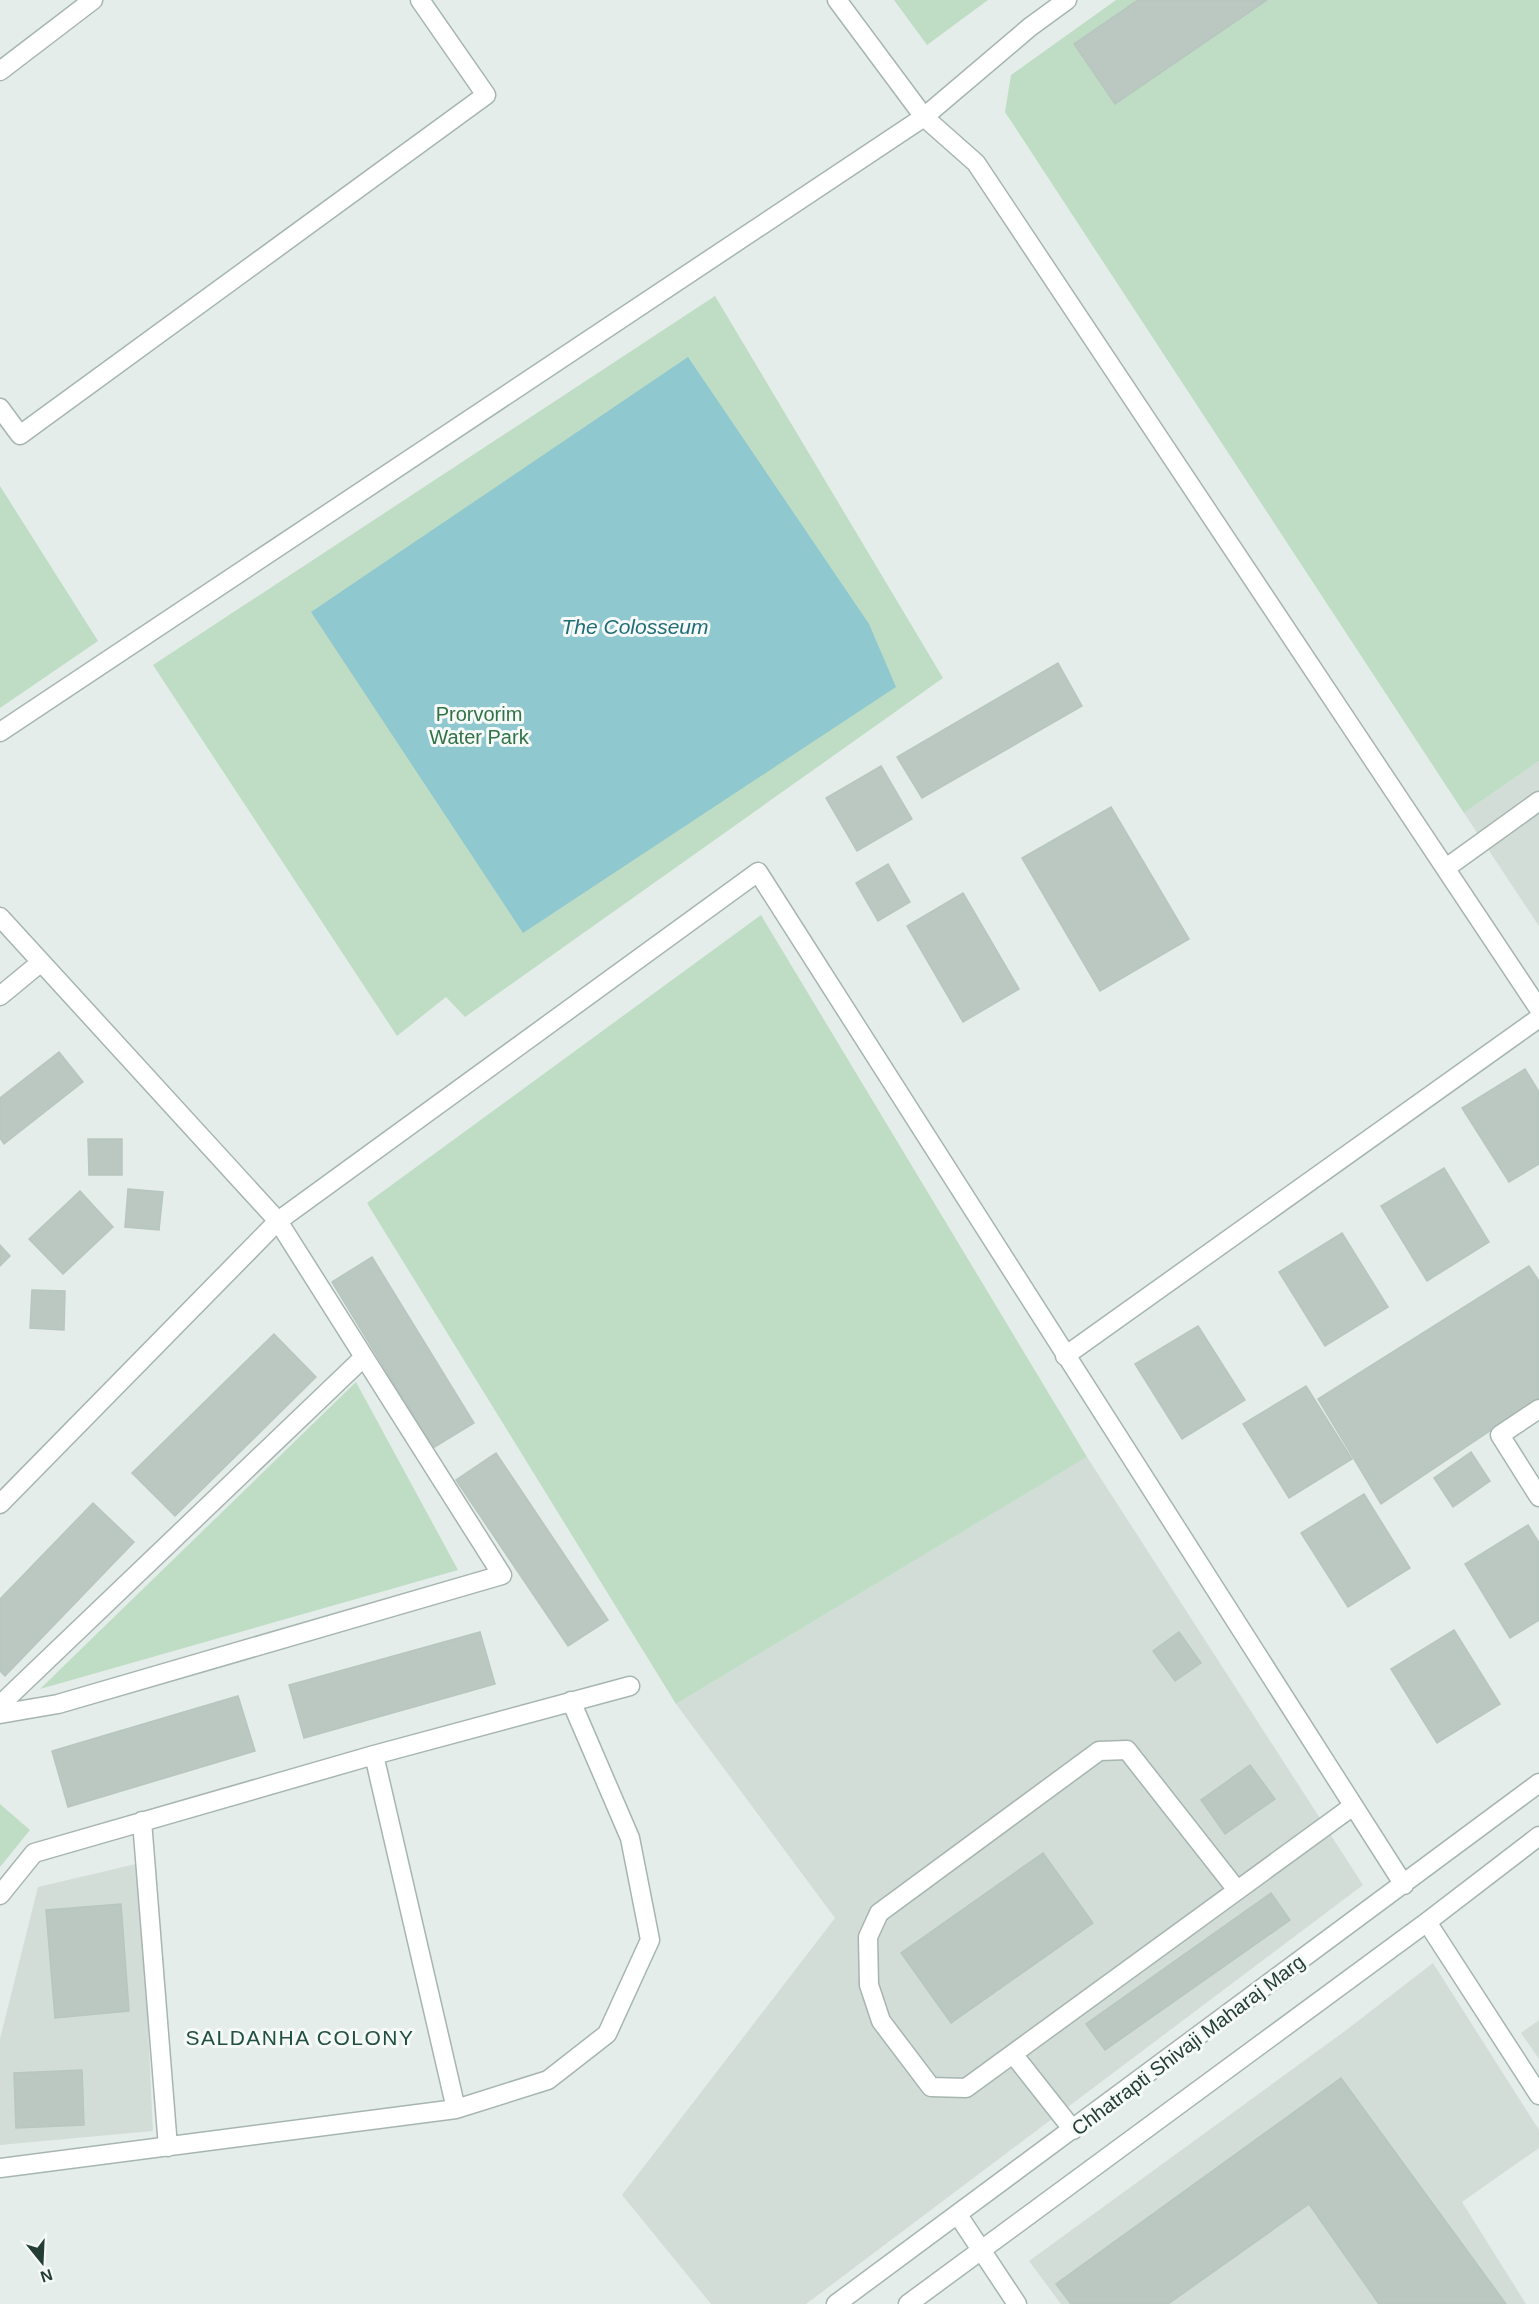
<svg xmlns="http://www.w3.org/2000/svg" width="1539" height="2304" viewBox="0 0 1539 2304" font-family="Helvetica,sans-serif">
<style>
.built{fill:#d2ddd8}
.green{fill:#bfddc5}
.water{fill:#90c8cf}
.building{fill:#bac8c1;stroke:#b7c6bf;stroke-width:1.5}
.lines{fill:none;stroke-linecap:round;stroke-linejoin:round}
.minor-casing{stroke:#a7b5b0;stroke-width:21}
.minor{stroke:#fff;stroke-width:18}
.labels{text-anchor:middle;stroke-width:6;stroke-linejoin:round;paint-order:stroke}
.park-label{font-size:20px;fill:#317347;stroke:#f5f9f7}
.street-label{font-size:20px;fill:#243e36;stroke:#f5f9f7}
.water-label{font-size:21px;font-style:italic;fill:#216d77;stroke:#f5f9f7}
.neighbourhood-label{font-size:21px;letter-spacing:1.5px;fill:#214f42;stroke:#f5f9f7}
</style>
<rect width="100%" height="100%" fill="#e4ede9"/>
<path class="built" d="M1539 761V926L1464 813Z
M1087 1457 1363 1885 806 2304H711L622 2195 835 1918 676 1704Z
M140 1863 153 2131 0 2145V2039L38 1887Z
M1433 1963 1539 2130V2148L1462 2202 1526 2304H1061L1029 2261 1345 2031Z
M1539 2020V2059L1521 2033Z"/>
<path class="green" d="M894 0H988L927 45Z
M1116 0H1539V761L1464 813 1005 112 1011 75Z
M715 296 943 678 465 1017 446 997 397 1036 153 665Z
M0 486 98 641 0 708Z
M761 915 1087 1457 676 1704 367 1203Z
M356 1382 458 1570 40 1689Z
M0 1804 30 1830 0 1867Z"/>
<path class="water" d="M688 357 869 624 896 687 523 933 311 612Z"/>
<path class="building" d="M1138 0H1267L1115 104 1074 44Z
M1058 663 1082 706 922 798 897 757Z
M881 766 912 819 857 851 826 798Z
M1111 807 1189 939 1100 991 1022 858Z
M888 864 910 902 878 921 856 883Z
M963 893 1019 989 963 1022 907 926Z
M59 1052 83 1082 4 1144 0 1138V1098Z
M1525 1069 1539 1092V1164L1509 1182 1462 1108Z
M88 1139H122V1175H89Z
M1444 1168 1489 1242 1427 1281 1381 1206Z
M128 1189 163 1192 159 1230 125 1227Z
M80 1191 113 1227 63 1274 29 1239Z
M1342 1233 1388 1307 1325 1346 1279 1272Z
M0 1245 10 1256 0 1266Z
M372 1257 474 1423 433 1448 332 1282Z
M1529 1266 1539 1281V1398L1381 1504 1318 1399Z
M32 1290 65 1291 64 1330 30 1328Z
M1198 1326 1245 1400 1182 1439 1135 1364Z
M274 1334 316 1377 175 1516 132 1473Z
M1306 1386 1352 1459 1289 1498 1243 1424Z
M1471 1452 1490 1481 1453 1507 1434 1478Z
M496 1453 608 1620 568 1646 456 1480Z
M1364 1494 1410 1568 1348 1607 1301 1533Z
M93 1503 134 1542 5 1676 0 1671V1599Z
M1528 1525 1539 1543V1620L1510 1638 1465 1564Z
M1454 1630 1500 1704 1437 1743 1391 1669Z
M480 1632 495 1684 304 1738 289 1685Z
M1179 1632 1201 1663 1175 1681 1153 1651Z
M238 1696 255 1751 68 1807 52 1751Z
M1250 1765 1275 1799 1225 1834 1201 1800Z
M1043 1853 1093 1923 951 2023 901 1953Z
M1271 1893 1290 1920 1105 2050 1086 2024Z
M121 1904 129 2011 55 2018 46 1910Z
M82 2070 84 2125 16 2128 14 2073Z
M1341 2078 1506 2304H1379L1309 2204 1168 2304H1071L1056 2284Z"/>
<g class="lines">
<g class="minor-casing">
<path id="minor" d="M837 0 924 117 976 163 1539 1009
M0 71 93 0
M0 408 20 435 486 95 420 0
M0 732 924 117 1030 27 1067 0
M1446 868 1539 801
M0 917 278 1221 502 1575 58 1704 0 1714
M0 996 40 963
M1065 1356 1539 1018
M1539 1409 1500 1435 1539 1497
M0 1504 278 1221 758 872 1404 1885
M0 1705 364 1357
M374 1755 456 2109
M142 1821 168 2147
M1237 1890 1127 1750 1099 1751 879 1913 868 1937 869 1985 881 2021 931 2087 966 2088 1353 1806
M0 1895 34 1853 374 1755 630 1686
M1427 1922 1539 2095
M1013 2054 1073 2130
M0 2168 456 2109 548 2080 607 2034 650 1940 630 1838 571 1701
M958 2215 1017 2304
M836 2304 1539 1783
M908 2304 1427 1922 1539 1836"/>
</g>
<use href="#minor" class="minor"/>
</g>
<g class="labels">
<g class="park-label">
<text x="479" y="721">Prorvorim<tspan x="479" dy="23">Water Park</tspan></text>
</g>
<g class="street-label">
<text transform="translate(1188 2045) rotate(-37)" y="7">Chhatrapti Shivaji Maharaj Marg</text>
</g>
<g class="water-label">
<text x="635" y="634">The Colosseum</text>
</g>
<g class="neighbourhood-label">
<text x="300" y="2045">SALDANHA COLONY</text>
</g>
</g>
<g transform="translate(42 2262) rotate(162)" stroke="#f5f9f7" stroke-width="4.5" paint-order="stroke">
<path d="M0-4.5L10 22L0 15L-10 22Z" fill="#243e36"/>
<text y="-9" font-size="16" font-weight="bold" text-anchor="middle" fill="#243e36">N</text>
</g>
</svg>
